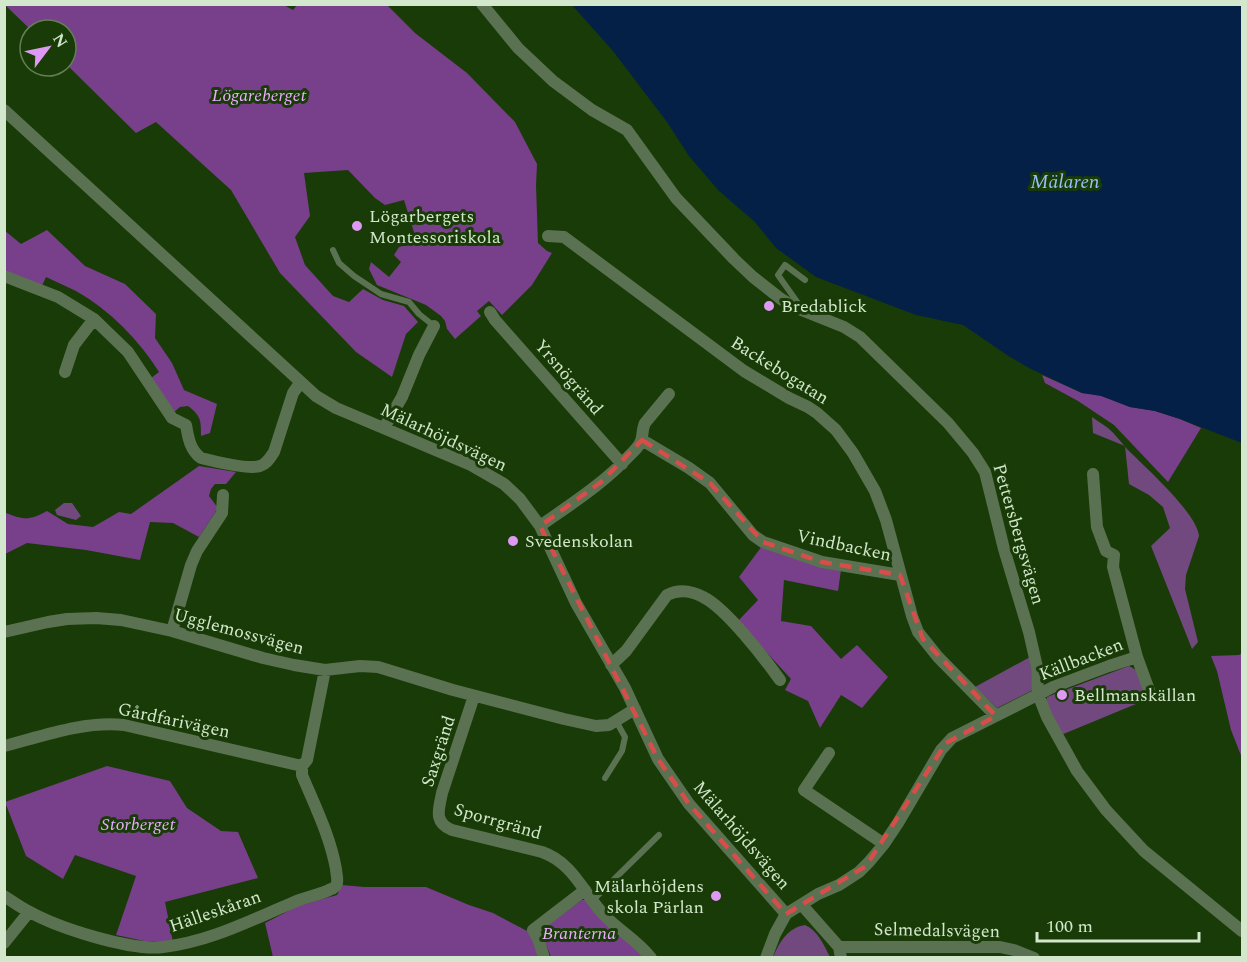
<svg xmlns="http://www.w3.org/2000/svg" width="1247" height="962" viewBox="0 0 1247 962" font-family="Spectral,serif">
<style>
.green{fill:#71497e}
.forest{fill:#783f8a}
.water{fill:#052046}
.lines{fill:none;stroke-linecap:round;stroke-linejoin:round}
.lane{stroke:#5a7251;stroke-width:6}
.street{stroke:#5a7251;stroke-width:12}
.marked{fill:none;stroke:#d54e49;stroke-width:4.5;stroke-dasharray:12 8;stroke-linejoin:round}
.poi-dot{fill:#dd99f3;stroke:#193b07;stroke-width:2}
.labels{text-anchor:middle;stroke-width:6;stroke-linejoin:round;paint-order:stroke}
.park-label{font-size:18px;font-style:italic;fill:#eaadff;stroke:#193b07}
.poi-label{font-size:18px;fill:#d2e7cb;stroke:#193b07;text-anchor:start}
.street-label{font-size:18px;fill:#d2e7cb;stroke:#193b07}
.water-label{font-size:20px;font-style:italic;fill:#97c1fc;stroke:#193b07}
</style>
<rect width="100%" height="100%" fill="#193b07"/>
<path class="green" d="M1092 417C1097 421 1103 424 1108 428 1115 434 1121 442 1127 449 1145 467 1197 513 1199 536L1186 575 1185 589 1198 642 1192 649 1151 546 1170 528 1163 507 1149 495 1129 484 1125 446 1093 433Z
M64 503H72L81 516 76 520 57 515 55 510Z
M1030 657 1033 690 997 708 975 687Z
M1129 666 1138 671 1148 699 1061 735 1046 703 1047 697Z
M805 925C818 931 824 945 830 957H773C780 942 787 928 805 925Z"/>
<path class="forest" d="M284 5 293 10 297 5H387L415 33 467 73 515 122 537 164 536 186 538 243 547 251 552 253 532 285 502 315 489 301 477 311 481 316 455 339 447 329 445 321 441 316 426 305 377 285 369 269 371 262 389 277 401 262 394 255 399 247 417 242 404 200 385 205 375 198 348 170 304 173 310 216 295 237 305 265 333 296 349 302 363 289 383 300 404 306 418 322 406 334 392 377 356 352 280 273 231 190 156 122 136 133 66 64V30H31L5 5Z
M4 230 21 244 47 230 85 266 125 284 156 314 155 338 172 363 184 390 217 404 210 433 201 436C201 420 201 416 188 406L180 407 174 412 151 378 159 372C138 339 111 311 76 291 66 286 56 282 46 277L42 286 5 271Z
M1042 375 1082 393 1101 395 1130 407 1155 411 1180 419 1201 428 1168 482 1114 425 1078 401 1045 383Z
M199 466 236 472 226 484H215L211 489 209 496 218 508 199 537 173 523 150 522 140 560 86 550 27 543 5 554 4 512C23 520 29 521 47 511L68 524 93 527 119 512 131 514Z
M762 546 841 570 838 591 784 580 781 621 811 626 841 659 857 645 888 677 862 708 841 695 820 728 808 701 785 690 791 679 738 621 758 600 739 577Z
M1242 653V758L1231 730 1217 671 1211 656 1239 655Z
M107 766 170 781 187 808 221 831 238 832 258 878 165 902 173 942 144 941 116 935 136 876 75 855 63 879 26 856 5 802Z
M342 885 364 887H426L469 905 493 913 529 932 540 957H273L265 923 298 906 337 895Z
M582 900H588L644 957H551L542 934 547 926Z"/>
<path class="water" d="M572 5H1242V443L1180 419 1155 411 1130 407 1101 396 1082 393 1031 369 1010 357 963 325 916 315 816 277 776 248 755 222 719 191 689 156 667 122 613 51Z"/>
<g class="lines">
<path class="lane" d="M333 250 339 263 354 276 381 294 409 302 419 314 434 326
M800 306 778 275 785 265 805 280
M605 778 622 751 625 737 616 721
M592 901 659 835"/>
<path class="street" d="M482 4 518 48 553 81 592 110 627 130 676 198 734 259 753 277 781 299 791 305 804 311 844 327 860 337 948 423 973 453 985 472 1004 549 1029 632 1037 667 1038 694 1047 717 1077 771 1106 810 1144 851 1242 931
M4 110 316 396 336 408 471 465 504 484 520 499 540 526 576 603 625 688 658 759 689 804 786 914
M548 236 564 237 744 371 789 398 808 407 817 413 836 430 853 453 875 491 886 520 912 616 918 632 938 657 996 716
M4 276 58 297 94 319 128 352 172 418 186 425C188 437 190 450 201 458 213 461 249 470 260 466 267 464 270 458 274 452L293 393 300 383
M490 312 495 320 622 464
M65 372 74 345 94 319
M384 428 402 397 419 355 434 326
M642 440 689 468 710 483 753 535 763 542 822 562 900 575
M1093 474 1097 527 1106 551 1114 555 1113 567 1137 657 1149 690
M540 526C571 504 603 484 629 456 633 452 639 447 641 441 643 436 642 429 645 423L669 394
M172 631 191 565 197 551 222 513 223 495
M4 632 48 622 67 619 96 618 121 620 172 631 263 658 294 665 325 670 360 666 378 667 453 690 564 719 596 726 609 725 635 709
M611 665 626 651 667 595C679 589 692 591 703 597 726 608 765 659 780 680
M474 696 442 793C439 809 433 822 452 830L542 852C574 863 584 895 606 917 621 932 638 941 651 958
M4 746C43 736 83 721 124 725L302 766
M829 753 804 790 884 844
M4 896C12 901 20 907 28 911 58 928 130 951 163 947 209 942 251 920 292 903 304 897 321 895 331 889 335 888 336 886 337 883 338 878 336 873 336 869 330 836 315 806 302 775V766L307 760 325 670
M802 905 839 947 841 958
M786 914 818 894 839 885 859 872 869 862 884 844 898 823 941 750 952 738 1053 687 1109 666 1137 657
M4 943 29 912
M839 947H1000L1014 950 1034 958
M544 958 539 941 533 930 585 890
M766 958 775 934 786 914"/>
</g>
<path class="marked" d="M642 440 710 483 763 542 822 562 900 575 923 639 996 716 946 743 866 866 786 914 689 804 658 759 540 526 601 482Z"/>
<g class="poi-dot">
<circle cx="357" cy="226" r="6"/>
<circle cx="769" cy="306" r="6"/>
<circle cx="513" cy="541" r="6"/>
<circle cx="1062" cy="695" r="6"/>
<circle cx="716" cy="896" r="6"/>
</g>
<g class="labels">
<g class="park-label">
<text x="259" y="101">Lögareberget</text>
<text x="138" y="830">Storberget</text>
<text x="579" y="939">Branterna</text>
</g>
<g class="poi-label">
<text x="369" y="222">Lögarbergets<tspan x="369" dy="21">Montessoriskola</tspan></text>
<text x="781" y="312">Bredablick</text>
<text x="525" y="547">Svedenskolan</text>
<text x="1074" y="701">Bellmanskällan</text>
<text x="704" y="892" text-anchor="end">Mälarhöjdens<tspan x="704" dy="21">skola Pärlan</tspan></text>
</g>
<g class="street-label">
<text transform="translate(780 370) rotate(32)" y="6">Backebogatan</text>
<text transform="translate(569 377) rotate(49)" y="6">Yrsnögränd</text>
<text transform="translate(444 437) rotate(25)" y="6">Mälarhöjdsvägen</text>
<text transform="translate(1019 534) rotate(74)" y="6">Pettersbergsvägen</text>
<text transform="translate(844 545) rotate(12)" y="6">Vindbacken</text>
<text transform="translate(239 631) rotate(15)" y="6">Ugglemossvägen</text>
<text transform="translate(1081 659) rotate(-21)" y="6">Källbacken</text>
<text transform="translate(174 720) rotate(12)" y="6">Gårdfarivägen</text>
<text transform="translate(438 751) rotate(-72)" y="6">Saxgränd</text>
<text transform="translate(498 821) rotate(16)" y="6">Sporrgränd</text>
<text transform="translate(742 835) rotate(49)" y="6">Mälarhöjdsvägen</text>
<text transform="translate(215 911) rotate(-19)" y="6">Hälleskåran</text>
<text transform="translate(937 930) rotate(1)" y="6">Selmedalsvägen</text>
</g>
<g class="water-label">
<text x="1065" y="188">Mälaren</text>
</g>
</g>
<rect width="1247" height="962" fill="none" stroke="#d2e7cb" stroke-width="12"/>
<g transform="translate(48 48) rotate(58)"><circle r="28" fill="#193b07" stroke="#638055" stroke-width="1.5"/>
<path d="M0-4.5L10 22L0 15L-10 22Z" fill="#dd99f3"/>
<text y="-9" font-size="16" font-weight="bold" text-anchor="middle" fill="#d2e7cb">N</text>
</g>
<path d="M1037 932v9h162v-9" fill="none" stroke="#d2e7cb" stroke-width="3"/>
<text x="1046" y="932" font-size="18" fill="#d2e7cb" stroke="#193b07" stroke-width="4.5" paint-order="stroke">100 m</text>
</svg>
